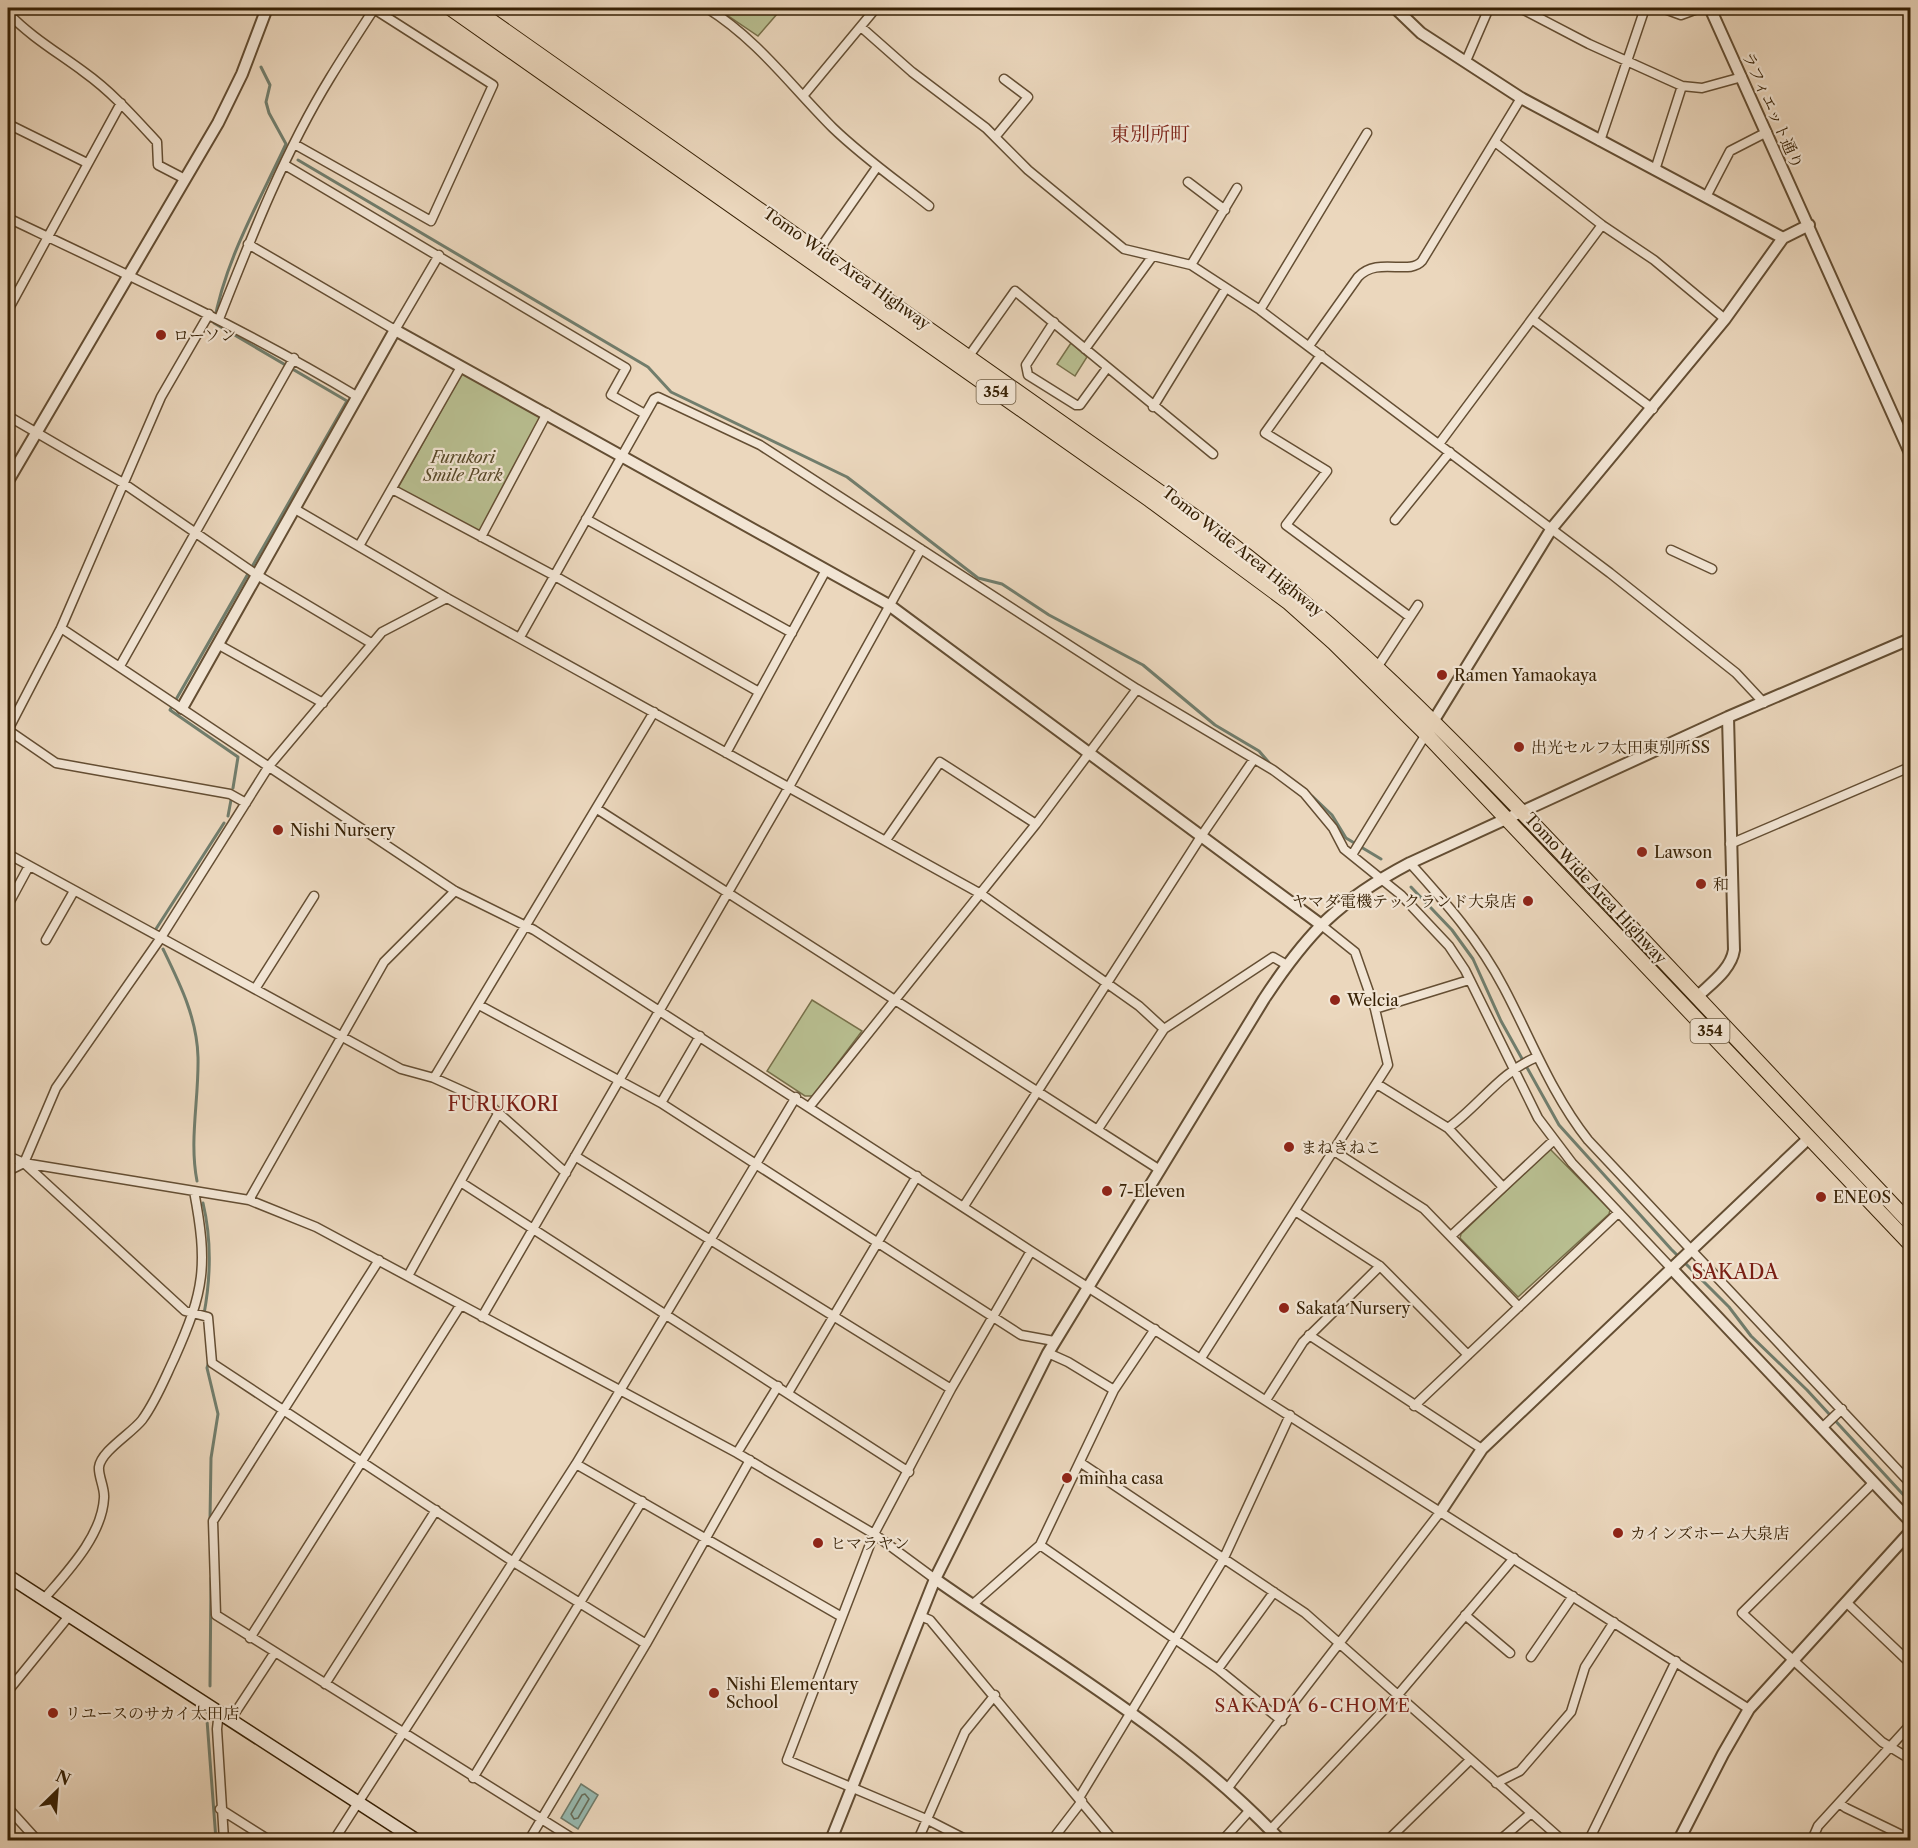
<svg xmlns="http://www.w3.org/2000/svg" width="1918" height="1848" viewBox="0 0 1918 1848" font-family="'Libre Caslon Text','Noto Serif JP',serif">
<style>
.green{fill:#b8be90;stroke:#78704a;stroke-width:1.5}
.water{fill:#98bab1;stroke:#717d6c;stroke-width:1.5}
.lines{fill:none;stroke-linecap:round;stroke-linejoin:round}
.shore{stroke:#686e5b;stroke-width:1.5}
.stream{stroke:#717d6c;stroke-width:3}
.minor-casing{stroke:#644e33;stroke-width:11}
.tertiary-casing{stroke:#644e33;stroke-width:14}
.secondary-casing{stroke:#372105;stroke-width:15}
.trunk-casing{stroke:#372105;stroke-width:16}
.minor{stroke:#f2e5d4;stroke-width:8}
.tertiary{stroke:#f2e5d4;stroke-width:10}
.secondary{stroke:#f2e5d4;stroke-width:12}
.trunk{stroke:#ebd7bd;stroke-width:14}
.poi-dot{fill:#8f2418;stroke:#f2e5d4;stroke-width:2}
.labels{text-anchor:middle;stroke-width:4.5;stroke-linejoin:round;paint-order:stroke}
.shield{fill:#f2e5d4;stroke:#6f5c43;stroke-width:1.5}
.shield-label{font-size:15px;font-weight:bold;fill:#372105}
.street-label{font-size:16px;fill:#372105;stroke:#f2e5d4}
.poi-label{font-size:16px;fill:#372105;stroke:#f2e5d4;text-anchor:start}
.park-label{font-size:16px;font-style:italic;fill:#574828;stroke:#f2e5d4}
.neighbourhood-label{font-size:18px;letter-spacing:1.5px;fill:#7a1f14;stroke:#f2e5d4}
.quarter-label{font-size:20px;fill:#7a1f14;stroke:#f2e5d4}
</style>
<rect width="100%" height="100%" fill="#ebd7bd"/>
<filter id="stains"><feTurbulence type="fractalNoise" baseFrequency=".00333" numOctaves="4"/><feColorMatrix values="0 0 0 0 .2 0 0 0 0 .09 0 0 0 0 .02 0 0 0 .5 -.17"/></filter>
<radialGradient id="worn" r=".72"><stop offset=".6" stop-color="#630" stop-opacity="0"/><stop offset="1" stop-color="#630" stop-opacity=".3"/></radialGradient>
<path class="green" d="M724 8H769L777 14 758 36 724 13Z
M1071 343 1087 357 1075 376 1057 364Z
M465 368 542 414 479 534 398 488Z
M812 1000 862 1031 813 1096H805L767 1071Z
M1550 1149 1610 1210 1609 1214 1518 1297 1460 1238 1461 1234Z"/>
<path class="water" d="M581 1784 598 1795 578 1829 561 1818Z"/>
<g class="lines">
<path class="shore" d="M585 1794 589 1799 578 1818 574 1819 571 1814 582 1795Z"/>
<path class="stream" d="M250 8H251
M298 160 648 367 671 392 847 477 978 578 1002 584 1049 615 1143 665 1215 725 1259 751 1271 765
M233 788 238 757 170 710 347 401 214 323C225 260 259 202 286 144L269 113 266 102 270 85 261 67
M1312 796 1332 815 1346 838 1381 859
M228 816 231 800
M1411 887 1452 930 1473 959 1501 1021 1559 1125 1671 1249 1729 1307 1751 1336 1807 1390 1910 1502
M154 932 224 823
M163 949C180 984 197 1018 198 1057 199 1099 189 1140 197 1181
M203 1203C212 1241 211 1276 204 1314
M209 1361 207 1368 218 1414 211 1458 210 1520
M210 1686 211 1578
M207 1720 216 1840"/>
<g class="minor-casing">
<path id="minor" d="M707 8C758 40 791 86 833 128 863 157 896 180 929 206
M1520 8 1589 44 1682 86 1702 88 1742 77
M1662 8 1681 15 1700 8
M8 13C31 37 57 52 84 72 112 92 134 117 157 142L158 165 185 179
M861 27 912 72 986 128 1028 170 1124 249 1191 265 1260 310 1610 573 1736 673 1764 703
M1466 61 1489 8
M803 96 876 8
M8 124 87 163
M996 136 1028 97 1004 79
M1600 141 1645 8
M1495 142 1602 225 1654 260 1725 319
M285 165 626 368 611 395 645 414
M1655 170 1682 86
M1188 182 1225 210
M1706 197 1730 151 1767 132
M8 218C126 274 245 329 358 397
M248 244 395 330 439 255
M819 250 877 167
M1191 265 1237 188
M8 310 121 103
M1260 310 1367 133
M219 319C251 238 284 153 330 78 344 55 359 32 374 9L493 85 431 221 296 145
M1532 319 1653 409
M1054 322 1026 365 1028 375 1076 405H1080L1107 368
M1309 346 1358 277C1378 256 1409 276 1422 261L1521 98
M1085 349 1152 257
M1321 355 1265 433 1327 471 1286 525 1410 617
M969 356 1015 291 1213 454
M1153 407 1226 288
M8 416 123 483 257 575 371 643
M1439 444 1602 225
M392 489 553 575 759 692
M295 509 447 598 981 894 1139 1006 1164 1029
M586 519 792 633
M1395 520 1450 452
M481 537 547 413
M359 546 461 367
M1671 550 1712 569
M61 628 455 891 534 930 1031 1251 1749 1709
M520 637 654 399 658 397 760 445 1137 689 1273 770 1304 793 1333 828 1344 849 1401 895 1449 946 1465 970 1538 1118 1572 1163 1672 1269
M219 645 323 703
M120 666 294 358
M1378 666 1418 605
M8 730 61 628 161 397 209 314
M8 730 56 763 230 794 246 803
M726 753 826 570
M597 809 1160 1170
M886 840 940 762 1036 824
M1730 844 1910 767
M8 854 401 1069 434 1078 485 1101 566 1173
M1352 855 1426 734
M1410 863C1446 903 1479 940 1504 988 1531 1039 1551 1093 1588 1140L1910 1483
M8 905 29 866
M46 940 74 891
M255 989 314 896
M479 1005 661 1103 1021 1335 1054 1341
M1375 1009 1469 980
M434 1078 654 712
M1377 1084 1448 1128 1502 1186
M661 1103 700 1036
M810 1106 1036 824 1137 689
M1448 1128C1479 1106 1500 1072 1537 1057
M1098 1129 1164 1029 1273 957 1287 965
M1334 1151 1424 1209 1519 1307
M8 1156 24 1163 249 1200 316 1227 737 1453 874 1534 935 1579
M575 1156 951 1389
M24 1163 185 1311 208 1317 212 1363 512 1561 646 1644
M8 1171 24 1163 56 1088 160 939 269 766 382 632 447 598
M462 1183 909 1472
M249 1200 384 962 455 891
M964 1206 1202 835 1254 759
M1295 1211 1380 1266 1468 1355
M1451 1236 1554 1140
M379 1260 213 1521 216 1615 575 1840
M408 1276 499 1112
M482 1317 789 787 921 549
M1309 1335 1482 1449
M1048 1353 1068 1362 1114 1390
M1201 1358 1388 1065 1375 1009 1355 952 1320 924
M788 1393 917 1176
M1266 1400 1303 1342 1380 1266
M1414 1406 1618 1213
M1822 1428 1842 1409
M737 1453 778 1386
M1081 1463 1305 1613 1562 1840
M576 1464 842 1617
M1874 1482 1742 1613 1882 1742 1910 1759
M1040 1545 1218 1669 1282 1721
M44 1599C67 1572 102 1536 104 1498 105 1488 98 1476 99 1467 101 1451 132 1433 142 1420 156 1401 164 1380 174 1359 205 1290 208 1265 194 1191
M1846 1602 1910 1663
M972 1605 1040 1545 1114 1390 1155 1329
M1465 1615 1510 1653
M920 1616 930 1620 1113 1840
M250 1638 460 1306
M1531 1657 1573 1596
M1218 1669 1274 1592
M325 1684 436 1510
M8 1691 69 1616
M219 1711 217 1729 224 1840
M231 1719 275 1652
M473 1778 642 1501
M1496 1783 1520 1771 1571 1712 1585 1667 1614 1622
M1227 1789 1441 1511
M1079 1798 1223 1560 1290 1415
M1839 1803 1846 1808 1910 1839
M8 1808 37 1840
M220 1809 269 1840
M1270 1830 1397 1696 1514 1558
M334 1840 576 1464 796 1097
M529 1840 646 1644 750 1460
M918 1840 965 1732 995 1695
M967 1840 926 1819 787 1760 874 1534 951 1389 1031 1251
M1052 1840 1082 1801
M1223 1840 1250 1810
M1388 1840 1470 1760
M1500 1840 1530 1814
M1589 1840 1676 1661
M1812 1840 1818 1826 1910 1725"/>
</g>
<g class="tertiary-casing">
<path id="tertiary" d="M1395 8 1421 33 1521 98 1783 238
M1710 8 1910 453
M8 481 218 123 242 74 267 8
M182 708 395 330 889 605 1320 924
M1434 720 1552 528 1725 319 1783 238 1809 225
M1696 998C1710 984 1731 970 1734 950L1728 717
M1672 1269 1910 1521
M1441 1511 1482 1449 1810 1137
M935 1579C1053 1662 1181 1735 1280 1840
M831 1840 935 1579 1048 1353 1264 999C1308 932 1338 901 1410 863L1728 717 1910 639
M1679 1840 1723 1754 1749 1709 1910 1532"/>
</g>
<g class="secondary-casing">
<path id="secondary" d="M8 1576 416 1840"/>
</g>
<g class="trunk-casing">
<path id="trunk" d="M450 8 1150 500 1288 602 1334 643 1426 734 1910 1244
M473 8 1184 509C1344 622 1467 754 1601 895 1704 1005 1807 1114 1910 1223"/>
</g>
<use href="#minor" class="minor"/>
<use href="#tertiary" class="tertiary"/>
<use href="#secondary" class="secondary"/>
<use href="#trunk" class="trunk"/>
</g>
<g class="poi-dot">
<circle cx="161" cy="335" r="6"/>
<circle cx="1442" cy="675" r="6"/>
<circle cx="1519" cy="747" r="6"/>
<circle cx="278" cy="830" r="6"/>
<circle cx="1642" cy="852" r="6"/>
<circle cx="1701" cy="884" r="6"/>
<circle cx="1528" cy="901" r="6"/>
<circle cx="1335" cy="1000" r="6"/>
<circle cx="1289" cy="1147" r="6"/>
<circle cx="1107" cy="1191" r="6"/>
<circle cx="1821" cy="1197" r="6"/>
<circle cx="1284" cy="1308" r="6"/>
<circle cx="1067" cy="1478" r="6"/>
<circle cx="1618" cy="1533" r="6"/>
<circle cx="818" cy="1543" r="6"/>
<circle cx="714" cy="1693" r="6"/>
<circle cx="53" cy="1713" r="6"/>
</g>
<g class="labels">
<g class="shield">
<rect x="976.5" y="380" width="39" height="24" rx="4.5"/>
<rect x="1690.5" y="1019" width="39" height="24" rx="4.5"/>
</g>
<g class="shield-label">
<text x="996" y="397">354</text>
<text x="1710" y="1036">354</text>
</g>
<g class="street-label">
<text transform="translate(1773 110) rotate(66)" y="6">ラフィエット通り</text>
<text transform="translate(847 268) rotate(35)" y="6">Tomo Wide Area Highway</text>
<text transform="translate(1243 551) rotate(38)" y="6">Tomo Wide Area Highway</text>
<text transform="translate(1596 888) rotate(47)" y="6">Tomo Wide Area Highway</text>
</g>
<g class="poi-label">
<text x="173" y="341">ローソン</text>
<text x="1454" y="681">Ramen Yamaokaya</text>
<text x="1531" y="753">出光セルフ太田東別所SS</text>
<text x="290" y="836">Nishi Nursery</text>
<text x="1654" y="858">Lawson</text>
<text x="1713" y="890">和</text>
<text x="1516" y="907" text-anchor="end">ヤマダ電機テックランド大泉店</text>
<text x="1347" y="1006">Welcia</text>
<text x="1301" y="1153">まねきねこ</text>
<text x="1119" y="1197">7-Eleven</text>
<text x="1833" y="1203">ENEOS</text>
<text x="1296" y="1314">Sakata Nursery</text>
<text x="1079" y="1484">minha casa</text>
<text x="1630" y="1539">カインズホーム大泉店</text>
<text x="830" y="1549">ヒマラヤン</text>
<text x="726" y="1690">Nishi Elementary<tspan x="726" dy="18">School</tspan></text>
<text x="65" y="1719">リユースのサカイ太田店</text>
</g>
<g class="park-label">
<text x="463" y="463">Furukori<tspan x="463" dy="18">Smile Park</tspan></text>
</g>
<g class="neighbourhood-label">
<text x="1313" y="1712">SAKADA 6-CHOME</text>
</g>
<g class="quarter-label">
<text x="1150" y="141">東別所町</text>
<text x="503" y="1111">FURUKORI</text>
<text x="1735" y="1279">SAKADA</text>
</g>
</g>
<rect width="1918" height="1848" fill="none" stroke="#ebd7bd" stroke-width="30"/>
<rect x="9" y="9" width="1900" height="1830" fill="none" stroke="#372105" stroke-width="3"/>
<rect x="15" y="15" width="1888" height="1818" fill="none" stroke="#372105" stroke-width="1.5"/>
<g transform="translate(57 1791) rotate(25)" stroke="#f2e5d4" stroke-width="4.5" paint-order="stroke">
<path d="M0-4.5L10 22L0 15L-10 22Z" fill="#372105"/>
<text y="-9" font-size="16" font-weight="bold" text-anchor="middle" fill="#372105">N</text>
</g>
<rect width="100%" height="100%" filter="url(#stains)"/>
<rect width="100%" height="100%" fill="url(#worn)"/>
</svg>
